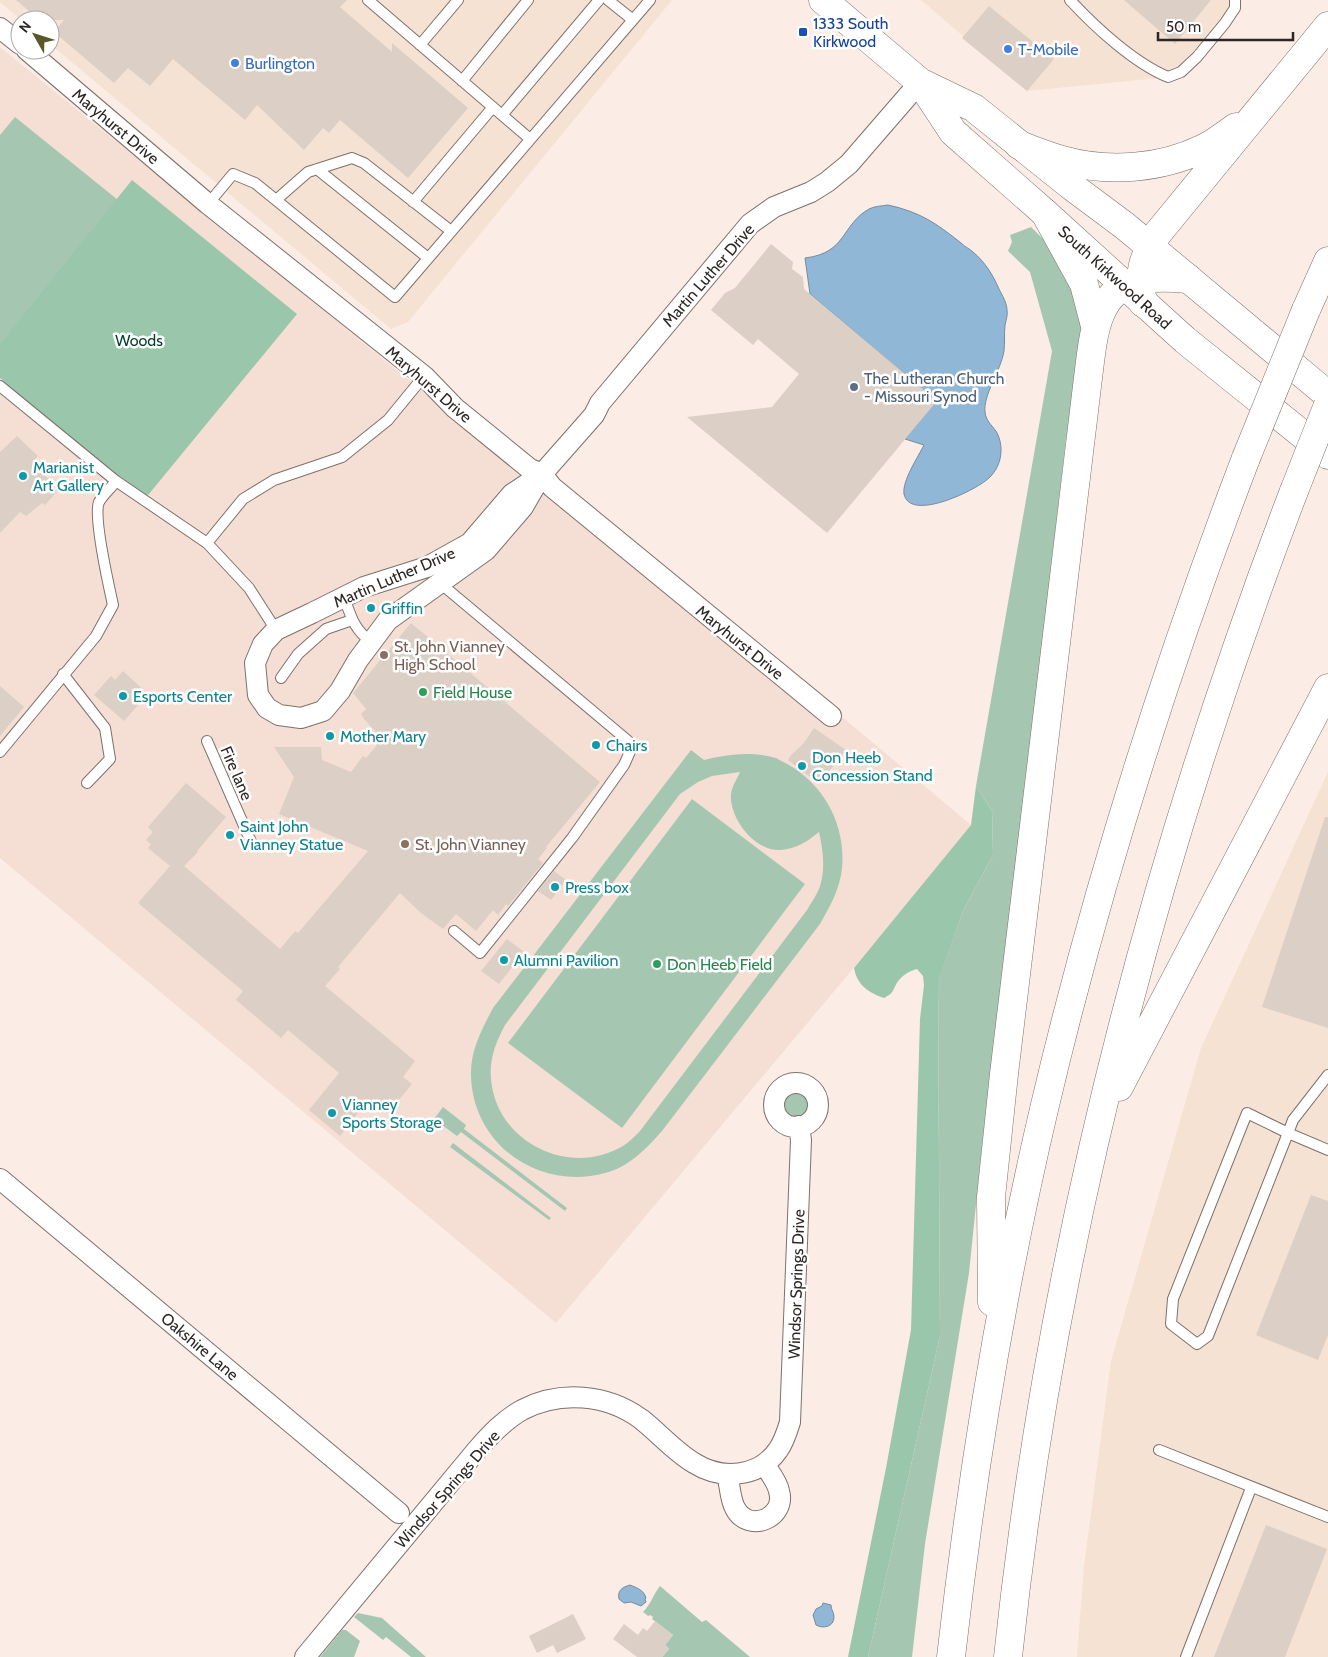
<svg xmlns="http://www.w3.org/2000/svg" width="1328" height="1657" viewBox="0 0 1328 1657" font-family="Cabin,sans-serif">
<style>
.commercial{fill:#f5e2d2}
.built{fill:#f5dfd4}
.green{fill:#a5c7b2;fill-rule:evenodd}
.forest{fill:#9ac7ab}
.water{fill:#91b7d6;stroke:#738ca1}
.building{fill:#dbcfc6}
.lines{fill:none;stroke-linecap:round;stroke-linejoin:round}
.service-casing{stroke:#7d716b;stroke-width:12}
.minor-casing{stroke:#7d716b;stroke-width:22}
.primary-casing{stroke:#7d716b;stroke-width:29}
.motorway-casing{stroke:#7d716b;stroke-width:29}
.service{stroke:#fff;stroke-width:10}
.minor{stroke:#fff;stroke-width:20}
.primary{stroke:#fff;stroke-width:28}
.motorway{stroke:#fff;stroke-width:28}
.motorway-bridge-casing{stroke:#7d716b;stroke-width:29;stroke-linecap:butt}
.motorway-bridge{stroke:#fff;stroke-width:28}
.transit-dot{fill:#1a4fb4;stroke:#fff;stroke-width:2}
.shop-dot{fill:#3f7fe0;stroke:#fff;stroke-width:2}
.service-dot{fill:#5c6f8a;stroke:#fff;stroke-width:2}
.culture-dot{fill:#0f9aa8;stroke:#fff;stroke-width:2}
.education-dot{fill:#8d6e63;stroke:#fff;stroke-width:2}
.leisure-dot{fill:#2e9e5b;stroke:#fff;stroke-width:2}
.labels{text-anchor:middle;stroke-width:5;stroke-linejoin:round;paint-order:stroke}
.transit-label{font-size:16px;fill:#164399;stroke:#fff;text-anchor:start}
.shop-label{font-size:16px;fill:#366cbe;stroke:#fff;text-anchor:start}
.street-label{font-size:16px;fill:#2c2724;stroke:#fff}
.park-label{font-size:16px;fill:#043e25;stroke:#fff}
.service-label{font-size:16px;fill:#4e5e75;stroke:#fff;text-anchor:start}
.culture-label{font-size:16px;fill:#0d838f;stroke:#fff;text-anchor:start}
.education-label{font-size:16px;fill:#785e54;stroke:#fff;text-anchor:start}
.leisure-label{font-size:16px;fill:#27864d;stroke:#fff;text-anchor:start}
</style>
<rect width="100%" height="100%" fill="#fbece5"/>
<path class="commercial" d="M0 0H672L408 322 391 329 50 44V20H21L0 2Z
M921 0H1239L1235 8 1168 77 1027 91Z
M1328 772V1657H1077L1084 1566 1111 1361 1201 1048Z"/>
<path class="built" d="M0 47 506 459 565 484 971 825 908 903 556 1323 0 858Z"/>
<path class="green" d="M15 117 118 200 0 347V135Z
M1031 227 1055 251 1085 313 1080 354 1066 439 994 1056 983 1137 969 1273 925 1544 912 1657H868L940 1336 938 982 963 911 993 855 992 811 976 786 1052 351 1030 272 1008 251 1012 242 1010 235Z
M691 750 704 760C728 754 751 751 776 758 780 760 785 763 789 765 825 786 846 826 842 868 840 889 830 906 820 924L662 1131C646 1149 629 1167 605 1173 539 1191 473 1145 471 1076 470 1051 482 1029 493 1008ZM740 772C737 779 732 786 731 794 729 818 755 852 781 850 796 849 808 841 819 832 823 850 826 871 819 889 816 896 811 903 807 910L640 1131C635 1136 629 1142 623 1146 569 1178 496 1142 491 1079 489 1059 496 1042 505 1025L680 794 698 782 712 776Z
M692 799 805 884 622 1128 508 1043Z
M781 1105a14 14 0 1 1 28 0a14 14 0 1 1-28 0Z
M443 1107 466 1125 464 1129 567 1208 565 1211 461 1132 457 1136 434 1119Z
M453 1143 551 1218 549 1220 450 1147Z
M660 1586 702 1622 706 1620 750 1657H662L669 1649 665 1645 673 1635 652 1619 653 1617 650 1615 648 1616 643 1612C651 1604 653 1595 660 1586Z
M358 1613 382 1618 426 1657H411L386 1637 383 1640 354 1617Z
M342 1630H346L360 1641 354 1657H320Z"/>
<path class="forest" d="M132 180 297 314 144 500 0 378V344Z
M976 786 992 811 993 855 963 911 938 983 940 1336 868 1657H848L886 1468 911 1330 920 1019 924 985 923 976 917 969C910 971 904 974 899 980 892 989 896 992 884 998 869 993 857 985 854 968L971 825Z"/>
<path class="water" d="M888 205C920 212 936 223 961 243 965 247 970 249 973 252 985 262 993 275 999 289 1002 295 1007 303 1007 310 1008 315 1006 320 1005 325 1004 334 1005 342 1004 351 1001 370 983 395 985 412 986 423 995 427 998 435 1004 449 1001 466 990 477 979 489 910 523 904 494 902 481 918 457 924 445L905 439 936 401 810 294 805 258C847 253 841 225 869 209 875 206 882 206 888 205Z
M630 1585C637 1588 644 1590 646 1598L645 1599 646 1602 641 1606 631 1602 624 1603 619 1599C617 1590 623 1587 630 1585Z
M823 1603 831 1605C831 1610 834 1612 834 1617 834 1627 823 1629 816 1625L813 1615 816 1609 822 1606Z"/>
<path class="building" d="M16 0H347L340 7 392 52V43L468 108 408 178 340 120 329 133 323 128 304 150 257 105 245 120 173 59 150 86 128 68 114 83 54 32 64 20H40Z
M1124 0H1211L1175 44Z
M989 6 1054 59 1027 91 962 38Z
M771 244 793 262 792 269 803 277 804 289 937 401 827 533 687 417 772 407 799 374 758 339 753 345 711 310 725 293 735 288Z
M17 436 38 456 32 463 59 489 45 505 42 503 26 516 20 512 0 533V452Z
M411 623 600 782 546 847 547 848 538 859 543 863 508 906 506 904 498 915 493 910 476 931 456 914 443 929 421 913 400 893 338 967 340 969 325 986 415 1061 403 1077 412 1084 387 1114 369 1099 340 1136 309 1110 339 1073 288 1030 281 1038 236 1000 243 991 138 903 170 866 148 848 151 844 146 840 153 832 148 827 186 783 226 817 197 851 198 852 184 866 280 949 295 931 298 933 368 851 279 814 294 777 274 747H321L322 760 351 772 363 756 366 758 382 739 364 719 361 714 366 709 353 693Z
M123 671 148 694 124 721 94 695 111 676 115 680Z
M0 686 24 707 0 736Z
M814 728 846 750 819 784 788 760 791 755 803 744Z
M1325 817H1328V1028L1262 1007Z
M554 871 566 880 551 900 538 891Z
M507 939 524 952 499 984 481 971Z
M1311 1195 1328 1201V1335L1318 1360 1256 1335Z
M1266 1525 1327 1549 1285 1657H1214Z
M573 1614 586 1639 557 1653 553 1645 537 1653 529 1636Z
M655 1621 673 1635 665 1645 669 1649 662 1657H637L613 1639 624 1624 638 1635 643 1628 647 1631Z"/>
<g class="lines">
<g class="service-casing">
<path id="service" d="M368 0 530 139
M608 0 633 20
M1070 0C1095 27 1134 63 1168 77L1181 72 1197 57 1225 23 1235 8V0
M420 45 458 0
M462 81 528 0
M502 115 599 0
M317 169 428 258
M276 200 308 172 352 158 364 163 451 231
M413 202 493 107
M208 204 233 174 255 183 395 297 650 0
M0 386 116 481 207 543 249 588 276 630
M207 543 243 499 274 480 342 457 388 420 424 376
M440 583 633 745 624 765 572 838 480 953 454 931
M344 597C351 617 354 629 371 642
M63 674 105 728 110 759 87 783
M281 678 298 654 326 629 352 620
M207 741 252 844
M0 752 96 636 113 605C109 587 93 516 99 502 103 495 111 488 116 481
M1328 1075 1293 1120 1288 1133 1208 1336 1197 1344 1171 1324 1173 1299 1247 1113 1288 1133 1328 1150
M1159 1450 1328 1517
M1186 1657 1251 1488"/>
</g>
<g class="minor-casing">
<path id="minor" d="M0 28 20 44
M27 50 208 204 424 376 455 408 530 469 542 474 552 487 831 716
M542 474 512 494 470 543 427 567 364 587 312 613 276 630 263 644 255 663 258 695 267 708 279 715 301 718 323 711 340 691 358 660 388 620 486 550 523 507 542 474 594 415 600 403 750 224 774 207 811 192 827 182 849 164 920 82
M774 1105a22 22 0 1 1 44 0a22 22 0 1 1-44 0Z
M0 1179 399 1513
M727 1474C730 1485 730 1499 735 1508 748 1534 787 1518 779 1491 777 1481 769 1472 764 1464
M305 1657 477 1450C490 1435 504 1420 522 1410 560 1390 607 1394 641 1419 659 1433 674 1451 694 1463 721 1480 759 1478 778 1450 784 1442 787 1432 790 1422L801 1140 799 1126"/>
</g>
<g class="primary-casing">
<path id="primary" d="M823 0 920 82 974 108 1070 185 1125 226 1328 395
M920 82 953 132 1045 213 1185 340 1328 455"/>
</g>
<g class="motorway-casing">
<path id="motorway" d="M1019 145C1033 150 1048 156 1062 160 1108 173 1161 169 1204 148 1215 143 1226 134 1236 127
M1045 213 1084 284 1095 326
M1143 303C1137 275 1143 257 1158 233L1328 26
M1306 310 1328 261
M1119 1087 1328 688
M992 1302 991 1197 1004 1074 1088 378C1094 332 1095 282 1154 278 1166 277 1178 278 1189 279
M951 1657C972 1472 1002 1287 1045 1105 1097 885 1165 670 1246 458
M1008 1657C1050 1258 1151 865 1294 491"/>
</g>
<use href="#service" class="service"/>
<use href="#minor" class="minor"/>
<use href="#primary" class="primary"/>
<use href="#motorway" class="motorway"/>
<g class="motorway-bridge-casing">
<path id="motorway-bridge" d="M1246 458 1306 310
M1294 491 1328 405"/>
</g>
<use href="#motorway-bridge" class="motorway-bridge"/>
</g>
<rect class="transit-dot" x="798" y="27" width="10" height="10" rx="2.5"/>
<g class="shop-dot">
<circle cx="1008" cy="49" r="5"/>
<circle cx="235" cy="63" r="5"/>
</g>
<circle class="service-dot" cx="854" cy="387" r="5"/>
<g class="culture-dot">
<circle cx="23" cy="476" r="5"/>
<circle cx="371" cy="608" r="5"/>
<circle cx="123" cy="696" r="5"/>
<circle cx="330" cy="736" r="5"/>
<circle cx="596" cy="745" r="5"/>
<circle cx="802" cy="766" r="5"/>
<circle cx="230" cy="835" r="5"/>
<circle cx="555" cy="887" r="5"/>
<circle cx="504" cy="960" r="5"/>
<circle cx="332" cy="1113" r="5"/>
</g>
<g class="education-dot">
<circle cx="384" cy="655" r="5"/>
<circle cx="405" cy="844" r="5"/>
</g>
<g class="leisure-dot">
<circle cx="423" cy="692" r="5"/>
<circle cx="657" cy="964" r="5"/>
</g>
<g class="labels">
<g class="transit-label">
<text x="813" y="29">1333 South<tspan x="813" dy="18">Kirkwood</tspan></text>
</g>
<g class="shop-label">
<text x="1018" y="55">T-Mobile</text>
<text x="245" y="69">Burlington</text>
</g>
<g class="street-label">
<text transform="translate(116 126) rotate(40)" y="6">Maryhurst Drive</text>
<text transform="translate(708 275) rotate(-49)" y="6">Martin Luther Drive</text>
<text transform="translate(1115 277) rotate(42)" y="6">South Kirkwood Road</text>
<text transform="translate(429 384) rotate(41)" y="6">Maryhurst Drive</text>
<text transform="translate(394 577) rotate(-23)" y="6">Martin Luther Drive</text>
<text transform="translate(740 642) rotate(39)" y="6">Maryhurst Drive</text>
<text transform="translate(237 773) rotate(67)" y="6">Fire lane</text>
<text transform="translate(796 1284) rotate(-88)" y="6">Windsor Springs Drive</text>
<text transform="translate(200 1346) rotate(40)" y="6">Oakshire Lane</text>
<text transform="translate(447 1489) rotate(-49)" y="6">Windsor Springs Drive</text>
</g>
<g class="park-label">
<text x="139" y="346">Woods</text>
</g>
<g class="service-label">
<text x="864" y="384">The Lutheran Church<tspan x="864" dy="18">- Missouri Synod</tspan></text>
</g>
<g class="culture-label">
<text x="33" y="473">Marianist<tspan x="33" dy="18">Art Gallery</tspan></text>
<text x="381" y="614">Griffin</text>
<text x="133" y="702">Esports Center</text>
<text x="340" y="742">Mother Mary</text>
<text x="606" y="751">Chairs</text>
<text x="812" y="763">Don Heeb<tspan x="812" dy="18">Concession Stand</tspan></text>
<text x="240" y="832">Saint John<tspan x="240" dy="18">Vianney Statue</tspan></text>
<text x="565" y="893">Press box</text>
<text x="514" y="966">Alumni Pavilion</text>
<text x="342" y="1110">Vianney<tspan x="342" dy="18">Sports Storage</tspan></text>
</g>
<g class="education-label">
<text x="394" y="652">St. John Vianney<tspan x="394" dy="18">High School</tspan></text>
<text x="415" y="850">St. John Vianney</text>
</g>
<g class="leisure-label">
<text x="433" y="698">Field House</text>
<text x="667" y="970">Don Heeb Field</text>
</g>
</g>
<g transform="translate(35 35) rotate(309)"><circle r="24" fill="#ffffff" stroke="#aba9a7"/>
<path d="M0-4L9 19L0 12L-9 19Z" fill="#575a28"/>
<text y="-8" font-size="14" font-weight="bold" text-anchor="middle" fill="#2c2724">N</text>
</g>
<path d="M1158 32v8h135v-8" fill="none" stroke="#2c2724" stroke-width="2.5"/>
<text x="1166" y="32" font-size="15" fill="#2c2724" stroke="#ffffff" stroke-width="4" paint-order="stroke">50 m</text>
</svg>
